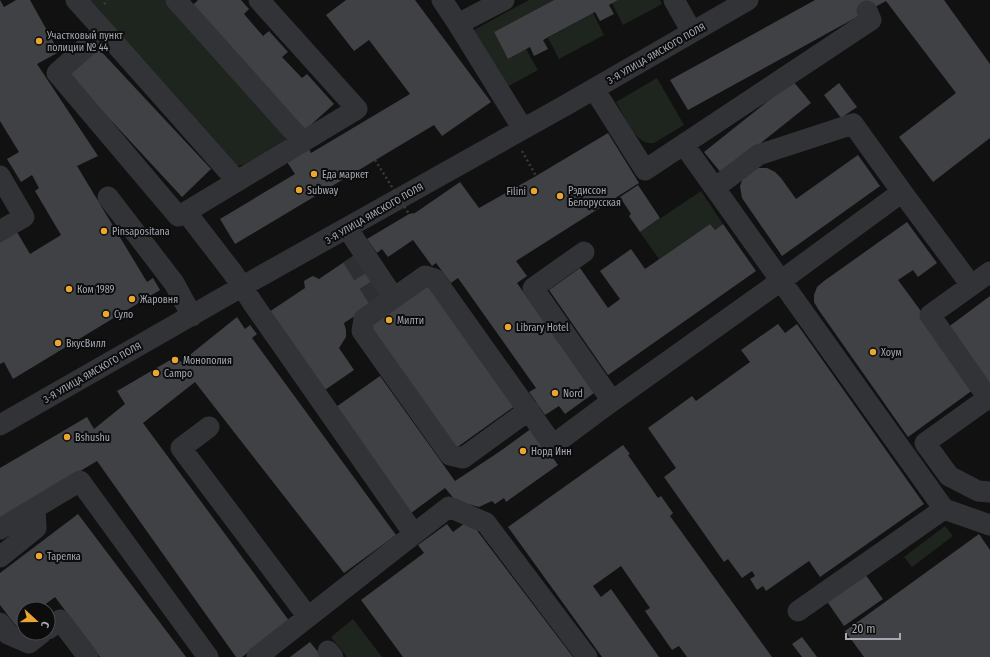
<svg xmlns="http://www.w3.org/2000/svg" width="990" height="657" viewBox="0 0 990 657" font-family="'Fira Sans Condensed',sans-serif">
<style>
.green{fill:#1d251e}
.building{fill:#404145}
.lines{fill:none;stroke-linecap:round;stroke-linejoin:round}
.minor-tunnel{stroke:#2e2f32;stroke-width:21;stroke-dasharray:21 10;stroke-linecap:butt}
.path{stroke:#383a3e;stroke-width:2.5;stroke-dasharray:2 3;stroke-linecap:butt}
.minor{stroke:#323337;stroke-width:21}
.path-bridge{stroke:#383a3e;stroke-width:2.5;stroke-dasharray:2 3;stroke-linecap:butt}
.poi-dot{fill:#eaa631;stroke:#0c0c0d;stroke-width:1.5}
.labels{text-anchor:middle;stroke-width:4;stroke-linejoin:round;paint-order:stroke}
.poi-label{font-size:10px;fill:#a3a8b2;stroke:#0c0c0d;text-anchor:start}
.street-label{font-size:10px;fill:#a3a8b2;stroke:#0c0c0d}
</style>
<rect width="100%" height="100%" fill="#111112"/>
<path class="green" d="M83 0H171L287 139 245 164 238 166 234 165Z
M529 0H554L494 32 508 59 526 49 538 70 505 88 474 30Z
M618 0H660L662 4 623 25 612 3Z
M593 13 604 35 559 59 548 38Z
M657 78 684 125 654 143C636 147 624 115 616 102Z
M701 191 723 224 715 230 710 224 659 259 640 232Z
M945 526 953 536 912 567 904 557Z
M353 619 382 657H347L331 637Z"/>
<path class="building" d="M0 0 4 7 16 0H30L59 52 37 64 98 156 77 166 147 282 153 278 160 290 13 379 4 362 0 364V242L17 232 30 254 61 235 35 191 39 188 32 175 21 182 7 159 19 152 0 121Z
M198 0H241L249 9 244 14 263 36 269 31 288 52 282 57 302 78 307 74 334 104 304 131 192 6Z
M346 0H415L491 102 442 136 434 125 235 244 220 219 295 174 287 162 309 149 311 153 410 94 369 40 354 51 326 15Z
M554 0H618L609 5 614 14 600 21 595 12 543 40 548 49 534 56 530 47 508 59 494 32Z
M815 0H944L990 64V138L933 182 899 137 956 93 886 1 688 110 670 80Z
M97 47 211 169 182 197 68 74Z
M793 81 811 103 722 174 704 152Z
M839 83 857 107 841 118 824 95Z
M608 133 639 183 516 261 527 276 517 283 594 393 565 414 559 406 545 415 529 392 536 388 458 278 451 283 436 263 432 266 413 240 388 257 382 249 377 253 367 239 409 214 415 213 460 182 479 208 536 176Z
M858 155 880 186 782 256 742 198 740 186 743 178 758 168H767L775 172 781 178 796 199Z
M638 185 660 218 640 232 629 216 631 214 620 197Z
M907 222 937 263 918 277 913 270 898 280 977 387 908 437 818 309 814 302V295L817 287 824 281Z
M710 224 715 230 723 224 756 271 608 375 549 290 580 268 608 308 620 299 600 271 631 249 645 269Z
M356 254 384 297 344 323 346 330V337L339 348 354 370 322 392 269 312 305 288 304 281 309 278 313 276 319 279Z
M427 283 515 406 456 448 368 325Z
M990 296V388L947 328Z
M237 317 245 329 250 325 257 334 252 338 396 535 344 573 195 382 143 423 290 622 242 657H236L97 461 0 519V468L87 417 94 429 125 404 117 391 177 356 181 362Z
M778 324 785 333 797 324 924 504 820 577 809 561 766 591 763 586 757 590 750 579 755 576 752 571 742 578 728 559 724 562 664 477 676 468 648 428 692 396 696 401 750 362 741 350Z
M380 376 455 481 499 452 532 428 558 465 506 502 504 498 495 504 492 501 479 507 456 501 445 488 411 513 336 407Z
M623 445 630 454 628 455 658 498 661 496 673 513 670 516 772 657H687L679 646 672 650 645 611 650 608 621 566 593 586 601 597 611 589 659 657H602L508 527Z
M78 514 186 657H100L55 597 39 609H24V621L16 626 0 605V573Z
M469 520 573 657H403L361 600 424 553 418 545 447 524 453 532Z
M979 534 990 550V657H864L845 631Z
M865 574 883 599 844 626 826 600Z
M802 637 817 657H802L792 644Z
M310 642 322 657H290Z"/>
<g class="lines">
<path class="minor-tunnel" d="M352 257 379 300"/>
<path class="path" d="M104 4 108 0
M522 151 536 176"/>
<path class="minor" d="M76 0 104 31
M176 0 303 142
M442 0 458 24
M504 0 458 24 523 129
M674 0 692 32
M594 89 645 170 871 20 867 11
M684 145 944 509 798 611
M0 176 24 217 0 231
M237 181 104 31 57 73 178 216 186 212 357 109 259 0
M902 192 971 285
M108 197 174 283 192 316
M186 212 233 273 254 305 414 534 257 657
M347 228 394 298
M584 252 533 288 612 401
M988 398 930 315 990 272
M990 400 988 398 925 443 949 476 978 491 990 492
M529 410 463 458 450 455 362 331 364 319 425 276 435 279 553 445 604 407 782 280 902 192 853 124 758 155 715 188
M0 425 243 286 566 105 748 0
M209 427 181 448 308 617
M944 509 990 525
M0 529 80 481 208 657
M414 534 449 507 486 523 587 657
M0 557 36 528 35 508
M0 623 8 634 29 643 42 633
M48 629 60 620 88 657
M328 651 333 657"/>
<path class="path-bridge" d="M375 160 409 214"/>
</g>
<g class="poi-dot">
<circle cx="39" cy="41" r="4"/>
<circle cx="314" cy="174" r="4"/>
<circle cx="299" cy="190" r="4"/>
<circle cx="534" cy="191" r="4"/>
<circle cx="560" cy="196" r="4"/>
<circle cx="104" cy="231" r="4"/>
<circle cx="69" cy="289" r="4"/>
<circle cx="132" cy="299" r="4"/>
<circle cx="106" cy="314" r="4"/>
<circle cx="389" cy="320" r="4"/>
<circle cx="508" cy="327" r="4"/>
<circle cx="58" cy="343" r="4"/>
<circle cx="873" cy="352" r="4"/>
<circle cx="175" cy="360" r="4"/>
<circle cx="156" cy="373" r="4"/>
<circle cx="555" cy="393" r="4"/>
<circle cx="67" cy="437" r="4"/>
<circle cx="523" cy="451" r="4"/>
<circle cx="39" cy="556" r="4"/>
</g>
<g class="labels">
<g class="poi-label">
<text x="47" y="39">Участковый пункт<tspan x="47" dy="12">полиции № 44</tspan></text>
<text x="322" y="178">Еда маркет</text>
<text x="307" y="194">Subway</text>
<text x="568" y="194">Рэдиссон<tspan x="568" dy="12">Белорусская</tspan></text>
<text x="526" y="195" text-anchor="end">Filini</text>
<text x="112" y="235">Pinsapositana</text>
<text x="77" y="293">Ком 1989</text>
<text x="140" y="303">Жаровня</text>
<text x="114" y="318">Суло</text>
<text x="397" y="324">Милти</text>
<text x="516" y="331">Library Hotel</text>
<text x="66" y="347">ВкусВилл</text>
<text x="881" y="356">Хоум</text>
<text x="183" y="364">Монополия</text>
<text x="164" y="377">Campo</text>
<text x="563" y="397">Nord</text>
<text x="75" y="441">Bshushu</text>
<text x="531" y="455">Норд Инн</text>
<text x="47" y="560">Тарелка</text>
</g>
<g class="street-label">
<text transform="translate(656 53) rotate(-30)" y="4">3-Я УЛИЦА ЯМСКОГО ПОЛЯ</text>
<text transform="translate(374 213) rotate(-30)" y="4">3-Я УЛИЦА ЯМСКОГО ПОЛЯ</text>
<text transform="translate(92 372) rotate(-30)" y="4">3-Я УЛИЦА ЯМСКОГО ПОЛЯ</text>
</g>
</g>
<g transform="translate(36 621) rotate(111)"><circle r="19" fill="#0c0c0d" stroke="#484a4f"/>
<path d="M0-3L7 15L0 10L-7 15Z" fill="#eaa631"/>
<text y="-6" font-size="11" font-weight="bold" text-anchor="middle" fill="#a3a8b2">С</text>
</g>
<path d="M846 633v6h54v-6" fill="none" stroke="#a3a8b2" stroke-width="2"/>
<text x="852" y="633" font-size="12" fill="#a3a8b2" stroke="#0c0c0d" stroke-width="3" paint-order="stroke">20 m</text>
</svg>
